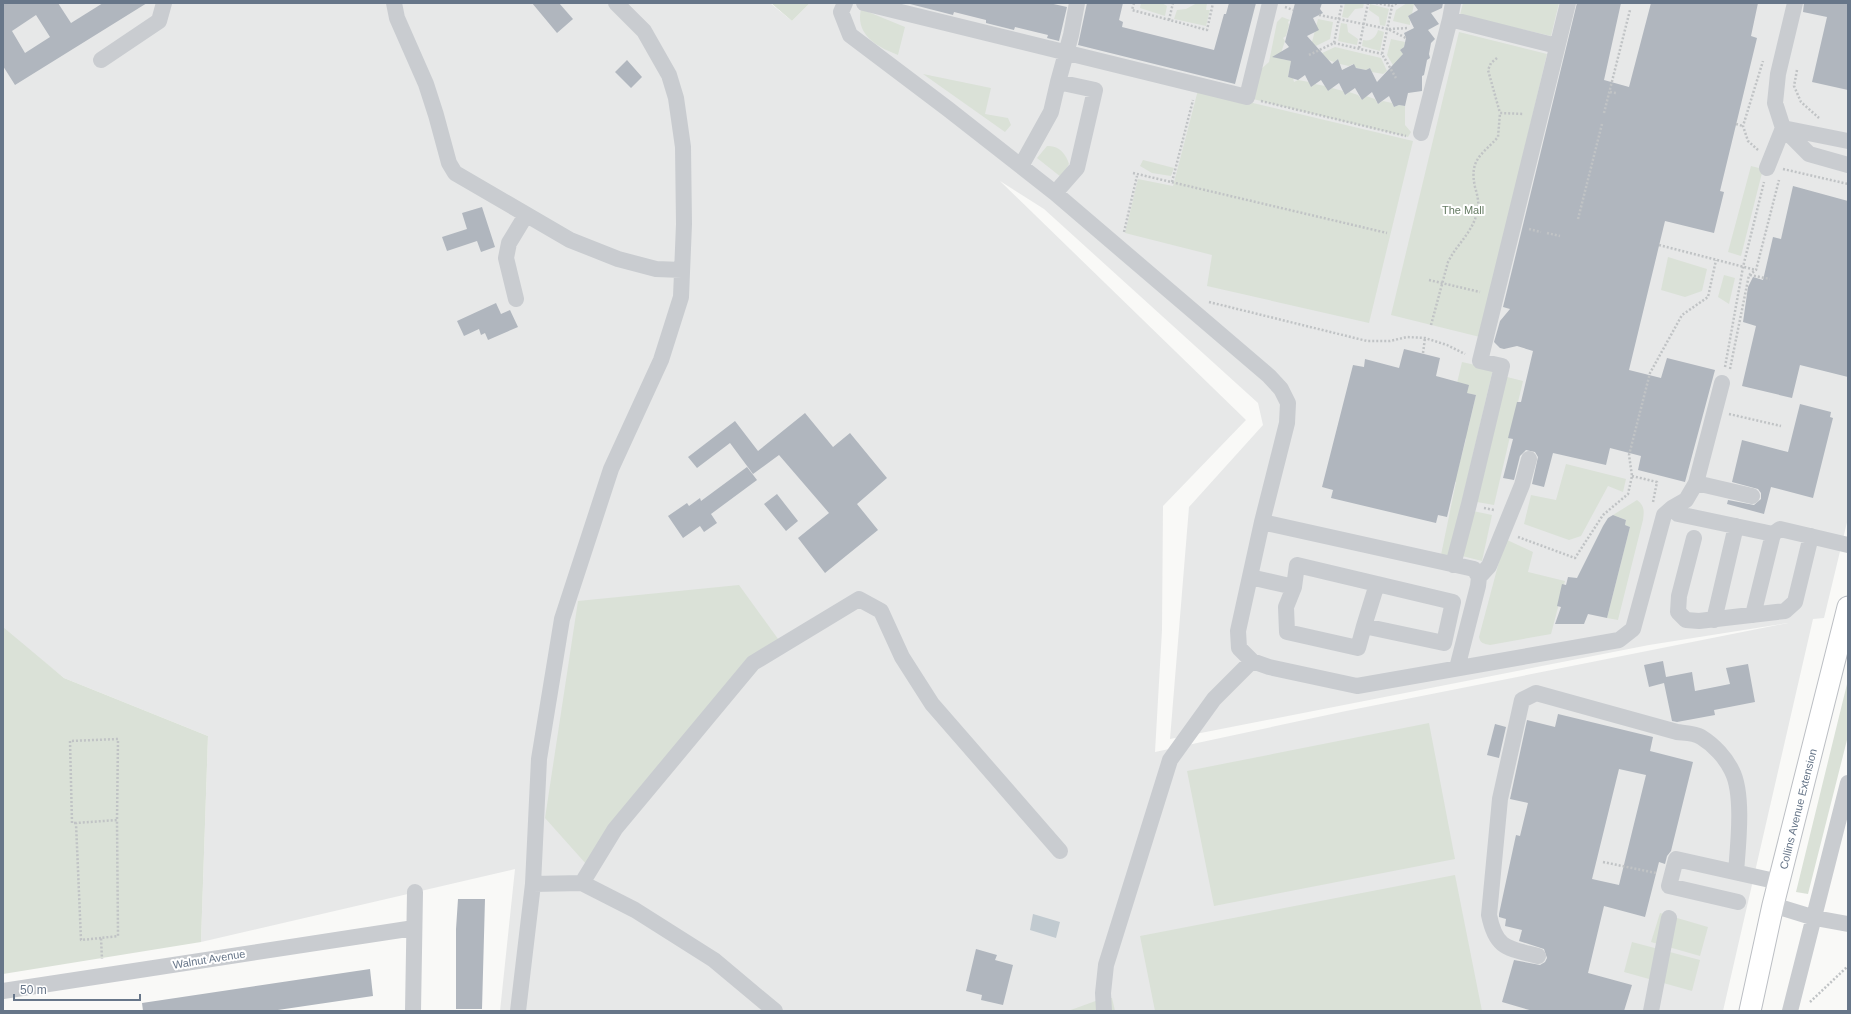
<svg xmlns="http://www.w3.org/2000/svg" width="1851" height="1014" viewBox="0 0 1851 1014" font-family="Helvetica,sans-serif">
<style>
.built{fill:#e7e8e8;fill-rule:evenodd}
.green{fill:#dae1d7}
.water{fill:#c1cad0}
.building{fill:#b0b6be;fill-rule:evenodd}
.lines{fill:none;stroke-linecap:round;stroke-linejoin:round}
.major-casing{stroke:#bcbfc4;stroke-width:23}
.path{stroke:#c0c3c5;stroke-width:2.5;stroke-dasharray:2 2;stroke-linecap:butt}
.minor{stroke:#c9ccd0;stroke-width:16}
.major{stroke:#fff;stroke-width:21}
.labels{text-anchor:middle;stroke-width:4;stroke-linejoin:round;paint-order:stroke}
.park-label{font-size:11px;fill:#647a62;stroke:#fff}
.street-label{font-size:11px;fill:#677689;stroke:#fff}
</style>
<rect width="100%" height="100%" fill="#f9f9f7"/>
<path class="built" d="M3 3H770L792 21 810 3H1848V518L1824 618 1813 619 1723 1011H500L515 869 201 942 208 736 64 678 3 629ZM1000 181 1044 209 1258 403 1263 425 1189 507 1170 739 1649 645 1788 623 1346 711 1155 752 1162 630 1163 506 1246 420Z"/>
<path class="green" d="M771 3H810L792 21Z
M1141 3H1162L1167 6 1165 16 1140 8Z
M1197 3H1207L1206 10H1210L1206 26 1174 19 1177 10 1186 9Z
M1345 3H1364L1363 8 1355 9 1348 18 1342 17Z
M1407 3 1414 4 1412 14 1408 16 1410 21V25L1393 21 1396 10Z
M1463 3H1559L1551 36 1460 15Z
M1370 4 1389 9 1385 26 1380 25 1379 17 1369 10Z
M861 9 905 27 898 55C877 47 855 35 861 9Z
M1282 17 1290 20 1288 22 1289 25 1286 36 1283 38 1285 41 1280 56 1282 59 1291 61 1288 77 1293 78 1294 82 1298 80 1309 82 1311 87 1315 84 1325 86 1328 91 1332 88 1343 91 1345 95 1349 92 1358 95 1362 100 1366 96 1375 99 1378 104 1383 101 1392 103 1394 107 1399 105 1405 106V125L1411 132 1408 137 1253 99 1261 69 1269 62 1277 22Z
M1318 19 1333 22 1330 39 1316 46 1312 42Z
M1341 23 1347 24 1348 32 1358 39 1357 45 1338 41Z
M1378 30 1384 32 1380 51 1362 46 1363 40C1371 42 1376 37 1378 30Z
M1459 32 1547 54 1480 337 1391 315Z
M1391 39 1405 42 1404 47 1400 50 1403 53 1398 74 1387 55Z
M1335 47 1381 58 1387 71 1383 74 1372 72 1370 68 1366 70 1356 68 1353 64 1349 66 1340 64 1338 59 1334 62 1323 58 1320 54Z
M923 74 991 88 985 114 1008 118 1011 125 1005 132Z
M1198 90 1413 141 1369 323 1207 286 1212 255 1125 233 1138 179 1173 186Z
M1047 146C1059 145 1066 154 1069 164L1061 177 1037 158Z
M1143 160 1174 168 1171 176 1152 173 1140 166Z
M1751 166 1763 169 1741 256 1728 252Z
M1668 257 1707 269 1702 291 1685 297 1661 290Z
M1724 275 1735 278 1729 304 1718 297Z
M1462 362 1493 369 1449 557 1441 555 1456 482 1446 479 1457 473 1466 439 1459 427 1468 429 1476 395 1467 393 1457 383Z
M1507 377 1523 381 1494 505 1477 502Z
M1566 464 1626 479 1623 492 1608 486 1581 536 1569 540 1524 524 1531 495 1556 500Z
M1637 500C1645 506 1644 511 1643 520L1618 620 1607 618 1630 527 1625 525 1626 520 1613 515Z
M1473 511 1492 515 1482 561 1462 556Z
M1505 539 1533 552 1528 572 1565 581 1551 634 1490 645C1484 644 1480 643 1479 637Z
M739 585 781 643 587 865 545 818 578 601Z
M3 627 64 678 208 736 201 942 3 974Z
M1848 680V736L1808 894 1796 892Z
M1429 723 1455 859 1214 906 1187 771Z
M1455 875 1482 1011H1155L1140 936Z
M1660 913 1708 927 1700 956 1651 942Z
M1632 942 1700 960 1692 991 1624 972Z
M1112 998 1115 1011H1068L1101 999Z"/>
<path class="water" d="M1033 914 1060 922 1056 938 1030 930Z"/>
<path class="building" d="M3 3H58L71 23 103 3H147L15 85 3 66ZM36 15 50 37 25 53 12 31Z
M532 3H559L573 19 557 33Z
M910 3H1049L1067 7 1059 41 1047 38 1048 35 1015 27 1014 30 986 23V20L954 12 953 15 910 4Z
M1087 3H1123L1119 20 1123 22 1122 27 1214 50 1224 14H1226L1229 3H1256L1235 84 1078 45Z
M1295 3H1322L1320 9 1323 13 1313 18 1319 30 1307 36 1332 64 1338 59 1342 70 1354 64 1356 68 1366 70 1370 68 1377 82 1403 54 1400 50 1404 47 1406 38 1404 33 1414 28 1408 16 1418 10 1413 3H1443L1442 8 1431 13 1439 24 1428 30 1435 39 1431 43 1429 54 1430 58 1427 60 1424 75 1422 76V91L1408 93 1405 106 1399 105 1394 107 1389 96 1378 104 1372 92 1362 100 1355 88 1345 95 1339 83 1328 91 1321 80 1311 87 1305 75 1298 80 1288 77 1291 61 1272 57 1289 47 1285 42Z
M1577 3H1621L1604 80 1629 87 1651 3H1758L1751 36 1757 38 1720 191 1724 192 1714 233 1665 221 1629 370 1661 378 1667 358 1715 370 1685 482 1638 470 1641 456 1610 448 1606 465 1553 453 1544 487 1532 484 1538 457 1535 452 1526 450 1520 456 1514 480 1503 478 1513 439 1508 438 1517 402H1521L1533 351 1517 346 1504 349 1500 348 1494 342 1500 321 1510 309 1503 307Z
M1804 3H1848V90L1812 82 1827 17 1803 12Z
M627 60 642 77 631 88 615 72Z
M1793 186 1848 201V377L1800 365 1792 398 1742 386 1756 326 1743 322 1748 287 1753 277 1763 280 1773 237 1781 239Z
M482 207 495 247 481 252 477 241 447 251 442 237 467 229 462 213Z
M496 303 501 314 510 310 518 327 488 340 485 333 481 335 479 329 464 336 457 321Z
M1404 349 1440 358 1436 376 1469 385 1467 393 1476 395 1447 517 1438 515 1436 523 1331 498 1333 490 1322 487 1353 365 1364 367 1365 359 1399 368Z
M1800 404 1831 412 1830 417 1833 418 1813 498 1771 487 1764 514 1727 504 1728 500 1754 505 1761 499V493L1758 489 1732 482 1742 440 1788 452Z
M805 413 833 447 850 433 887 478 857 504 878 530 825 573 798 538 829 513 779 455 753 474 730 443 697 468 688 457 735 421 758 451Z
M747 467 757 480 711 514 717 523 704 532 700 526 683 538 668 516 687 503 689 506 700 498 701 501Z
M777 494 798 521 786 531 764 504Z
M1613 515 1626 520 1625 525 1630 527 1607 618 1588 614 1584 624H1555L1561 607 1557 606 1562 584 1566 585 1568 577 1577 578 1603 526 1608 518Z
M1663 661 1666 677 1692 672 1695 691 1730 684 1726 668 1748 664 1755 702 1714 710 1715 715 1677 722 1672 721 1664 683 1649 687 1644 665Z
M1558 714 1653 737 1650 751 1693 762 1671 851 1667 856 1665 864 1659 862 1645 917 1604 906 1588 973 1632 985 1624 1011H1533L1502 1002 1514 960 1540 965 1545 962 1547 958 1544 949 1519 941 1522 930 1505 926 1506 919 1499 917V914L1516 835 1520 836 1528 803 1510 799 1527 720 1555 727ZM1619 769 1646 775 1619 885 1592 879Z
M1495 724 1506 727 1499 758 1487 755Z
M458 899H485L482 1009H456V929Z
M976 949 997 955 995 960 1013 965 1003 1005 981 1000 982 995 966 991Z
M370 969 373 996 271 1011H143L142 1003Z"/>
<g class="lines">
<g class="major-casing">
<path id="major" d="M1750 1011 1773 905 1848 607"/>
</g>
<path class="path" d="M1134 3 1132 10 1207 30 1213 3
M1376 3 1392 6
M1285 7 1293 10
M1319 15 1388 29 1406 38
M1169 20 1173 3
M1389 29 1409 28
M1334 43 1382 54
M1359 48 1368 3
M1309 55 1334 43 1342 3
M1497 58 1491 63 1488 70 1500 113
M1797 70 1794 86 1801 102 1819 118
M1396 78 1382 54 1392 6 1397 3
M1610 92 1616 93
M1261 101 1406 136
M1604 113 1630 10
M1736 124 1743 126
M1758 150 1748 141 1743 126 1763 61
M1783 169 1848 184
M1133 173 1387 233
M1172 182 1193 100
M1578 219 1602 124
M1529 229 1541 232
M1124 232 1137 176
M1547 233 1560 236
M1659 245 1756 270
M1750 275 1770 279
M1429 280 1480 292
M1209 302 1367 341H1390L1407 337 1425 338 1447 345 1465 354
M1431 325 1448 262C1458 242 1474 232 1478 208 1479 201 1477 194 1475 187 1469 159 1482 155 1498 137L1500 113 1524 114
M1423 353 1425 338
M1725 367 1743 267 1764 182
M1730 369 1749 275 1756 270 1779 180
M1729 414 1781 426
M1632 476 1657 482 1653 502
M1484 508 1494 510
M1518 537 1575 558 1603 515 1628 494 1632 476 1629 455 1650 373 1682 315 1708 297 1716 260
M76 823H72L70 741 118 739 117 820
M1603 862 1656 873
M101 938 81 940 76 823 117 820 118 936 101 938 102 959
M1810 1002 1848 966"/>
<path class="minor" d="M394 3 397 18 426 84 436 115 449 163 455 173 570 240 618 259 656 269 682 270
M845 3 841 12 850 35 948 109 1055 193 1269 376 1281 389 1288 403 1287 423 1262 522 1238 631 1239 648 1252 661 1269 667 1357 686 1619 640 1633 629 1664 515 1672 508 1686 500 1696 483 1752 496
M864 3 1247 97 1270 3
M1453 3 1450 19 1557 46
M1795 3 1778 74 1775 103 1783 128 1809 154 1848 165
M101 60 159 21 164 3
M1058 82 1071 35 1077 3
M1783 128 1848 141
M1421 133 1450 19
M1021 166 1051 112 1058 82 1095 90 1077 168 1055 193
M1767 168 1783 128
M516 299 506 258 509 243 526 215
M1696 483 1722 383
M1672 508 1678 514 1773 534
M1262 522 1474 569 1479 577 1478 586 1457 668
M1694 538 1679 596 1678 612 1686 620 1699 621 1785 611 1795 602 1811 536
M1453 565 1469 504 1502 366 1480 361 1568 3
M1250 577 1294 587 1297 565 1453 602 1444 643 1364 626 1358 648 1287 632 1286 607 1294 587
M1479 577 1489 566 1522 485 1529 459
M1753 615 1773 534 1780 529 1848 545
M1714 620 1736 526
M1364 626 1377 584
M582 883 635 910 714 960 775 1011
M533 884 539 759 562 619 611 469 661 360 681 297 684 224 683 147 676 98 669 75 644 31 616 3
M1738 902 1669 886 1676 859 1779 882
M1773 905 1815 918 1848 924
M1538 956C1507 948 1496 949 1489 915L1500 799 1522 700 1536 693 1677 732C1684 733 1695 733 1701 737 1714 745 1726 758 1732 771 1744 794 1738 846 1736 872
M3 991 414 928
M413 1011 415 892
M518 1011 533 884 582 883 615 829 753 663 859 599 881 611 902 657 932 704 1060 851
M1104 1011 1103 993 1106 965 1170 760 1214 699 1252 661
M1651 1011 1669 918
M1790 1011 1848 783"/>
<use href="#major" class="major"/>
</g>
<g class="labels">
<g class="park-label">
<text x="1463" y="214">The Mall</text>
</g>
<g class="street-label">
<text transform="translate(1798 809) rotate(-76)" y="4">Collins Avenue Extension</text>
<text transform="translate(209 959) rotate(-9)" y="4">Walnut Avenue</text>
</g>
</g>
<rect width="1851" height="1014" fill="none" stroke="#677689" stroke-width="8"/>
<path d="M14 994v6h126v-6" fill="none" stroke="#677689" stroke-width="2"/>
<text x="20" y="994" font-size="12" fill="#677689" stroke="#ffffff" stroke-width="3" paint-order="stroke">50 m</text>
</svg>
